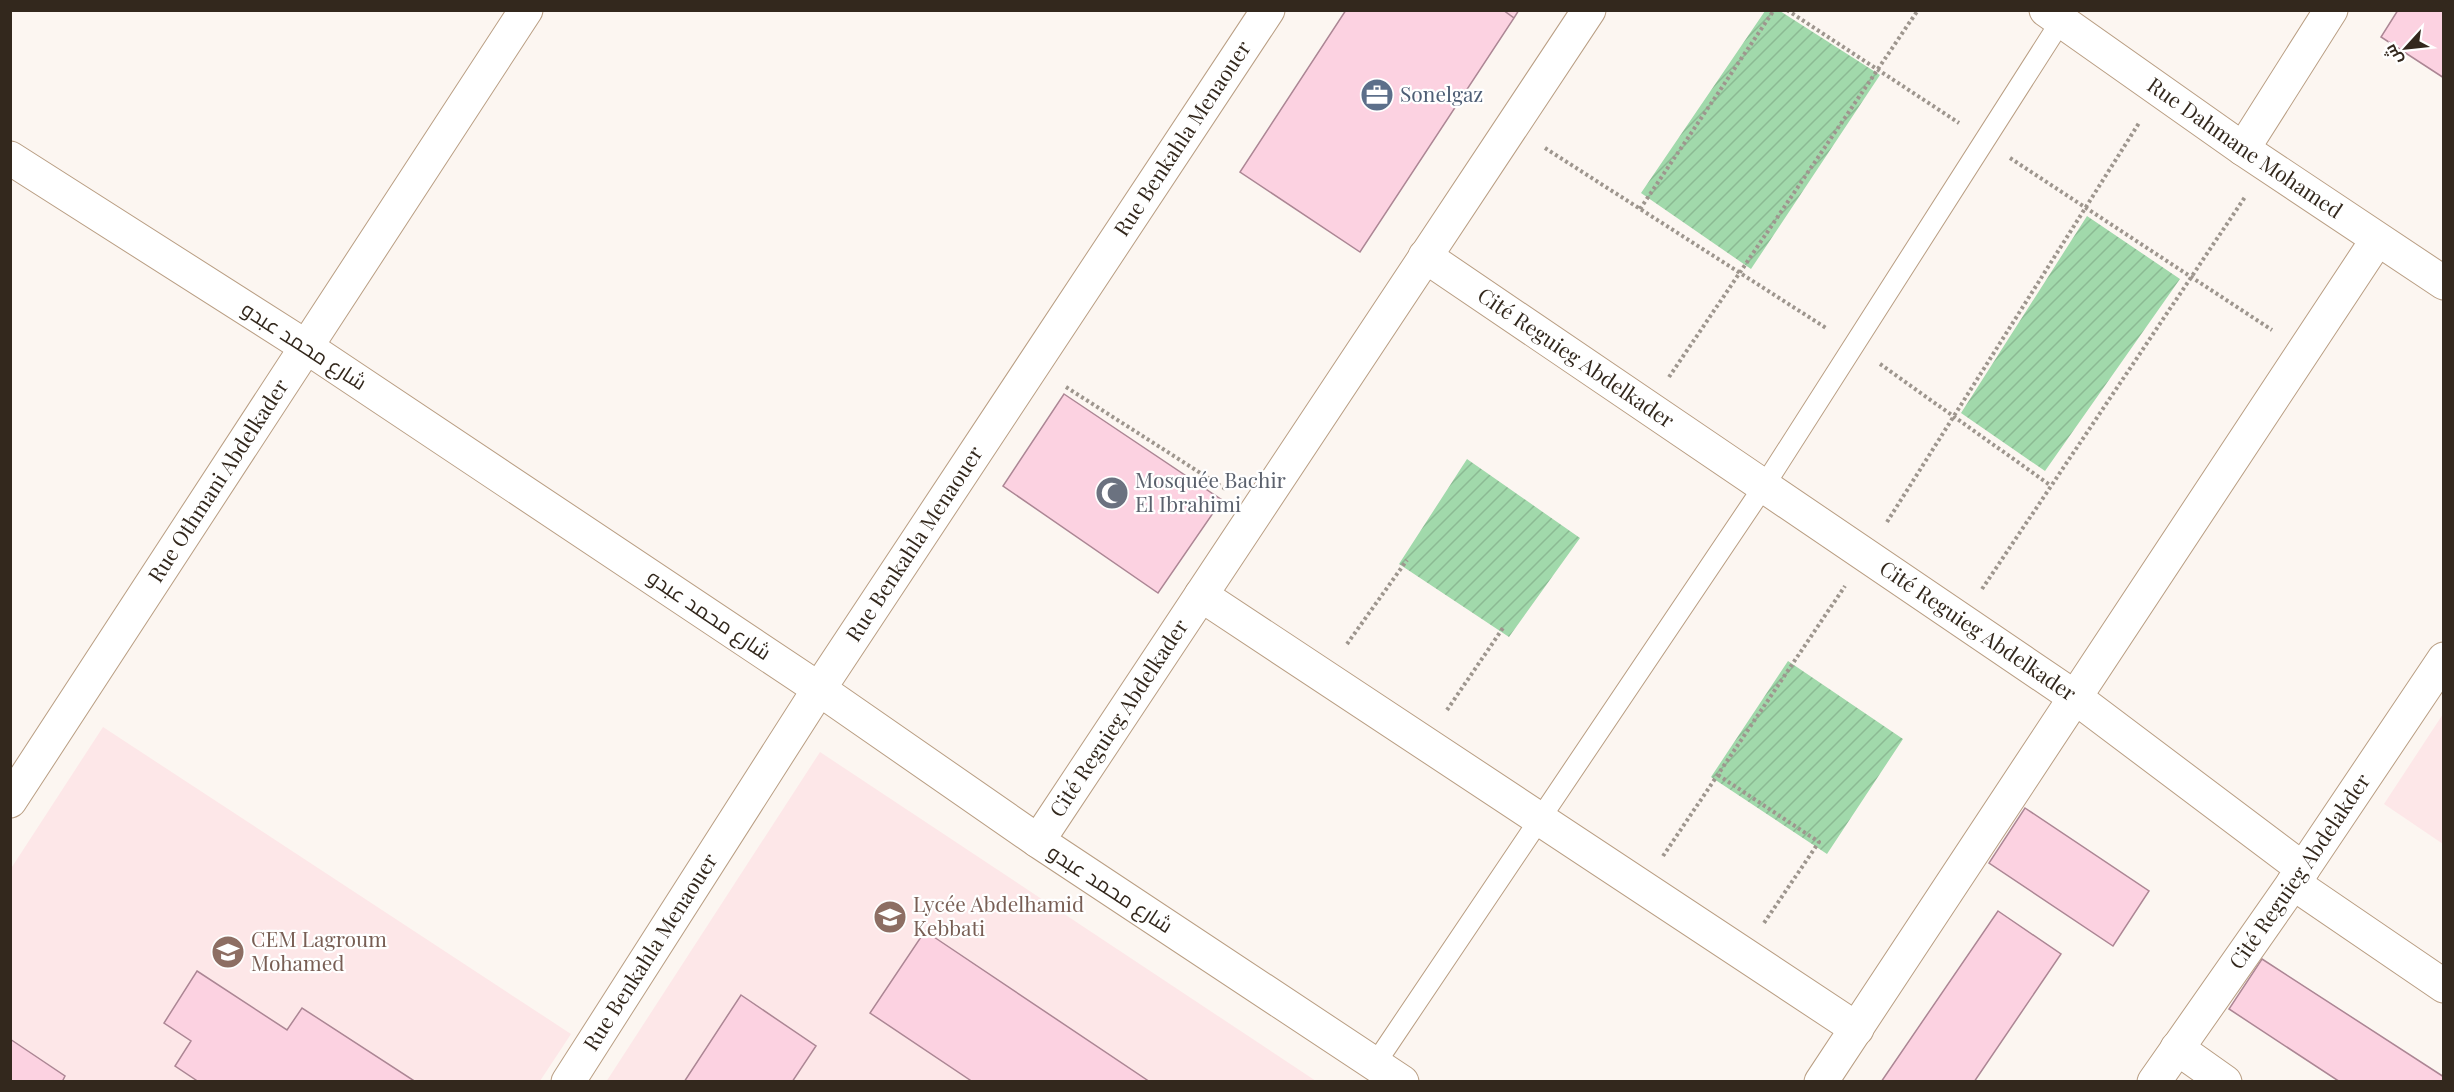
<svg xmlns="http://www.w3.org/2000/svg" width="2454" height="1092" viewBox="0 0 2454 1092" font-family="'Playfair Display',Cairo,serif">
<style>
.education{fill:#fde7e8}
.garden{fill:url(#garden-furrows)}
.building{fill:#fcd2e1;stroke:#ac8694;stroke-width:1.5}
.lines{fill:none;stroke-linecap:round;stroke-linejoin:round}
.lane-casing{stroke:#b99e83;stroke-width:22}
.street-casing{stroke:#b99e83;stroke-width:35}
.secondary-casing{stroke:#b99e83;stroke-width:35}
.path{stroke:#9e968e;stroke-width:4;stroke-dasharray:3 3;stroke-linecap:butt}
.lane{stroke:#fff;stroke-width:20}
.street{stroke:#fff;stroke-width:33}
.secondary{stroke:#fff;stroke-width:33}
.labels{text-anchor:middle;stroke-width:4.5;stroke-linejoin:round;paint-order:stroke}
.service-label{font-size:21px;fill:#4e5e75;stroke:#fff;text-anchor:start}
.street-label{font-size:21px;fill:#33281d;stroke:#fff}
.worship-label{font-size:21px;fill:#5b616d;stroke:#fff;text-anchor:start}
.education-label{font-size:21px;fill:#785e54;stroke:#fff;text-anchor:start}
</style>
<defs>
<pattern id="garden-furrows" width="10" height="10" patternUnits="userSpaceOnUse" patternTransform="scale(1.5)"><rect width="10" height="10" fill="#a1d9ab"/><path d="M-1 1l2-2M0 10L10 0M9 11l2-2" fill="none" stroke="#8bba93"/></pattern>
</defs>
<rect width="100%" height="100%" fill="#fcf6f1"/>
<path class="education" d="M2443 714V844L2384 804Z
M103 727 571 1034 540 1081H11L10 870Z
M820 752 1316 1081 606 1082Z"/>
<path class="garden" d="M1765 11H1780L1880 75 1751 269 1641 193Z
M2087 216 2180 279 2045 471 1961 413Z
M1467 459 1580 538 1509 637 1399 564Z
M1788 661 1903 739 1827 854 1711 777Z"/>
<path class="building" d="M1346 10H1503L1514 18 1360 252 1240 172Z
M1503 10H1519L1514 18Z
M2398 10H2444V78L2381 37Z
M1064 394 1222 500 1158 593 1003 486Z
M2025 808 2149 891 2113 946 1989 863Z
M1998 911 2061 954 1974 1082H1881Z
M925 931 1150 1082H973L870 1013Z
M2262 959 2444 1077V1082H2340L2229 1009Z
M197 971 287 1030 302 1008 416 1082H199L175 1066 191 1041 164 1023Z
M741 995 816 1046 792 1082H684Z
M10 1039 65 1076 62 1082H10Z"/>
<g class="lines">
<g class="lane-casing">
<path id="lane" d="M1375 1064 1764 486 2061 21"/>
</g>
<g class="street-casing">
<g id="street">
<path id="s1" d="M2046 10 2243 149 2444 283"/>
<path d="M2243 149 2331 10"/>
<path id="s2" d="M1425 256 2076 698 2303 869"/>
<path d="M1201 595 1857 1029"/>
<path id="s3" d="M10 801 526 10"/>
<path id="s4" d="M1038 841 1589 10"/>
<path d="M2293 883 2444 986"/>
<path d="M2177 1048 2225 1082"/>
<path id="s5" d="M568 1082 819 689 1268 10"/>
<path d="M1821 1082 2377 240"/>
<path id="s6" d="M2154 1082 2303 869 2444 659"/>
</g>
</g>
<g class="secondary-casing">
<path id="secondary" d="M10 158 305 346 819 689 1038 841 1402 1082"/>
</g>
<path class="path" d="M1787 10 1959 123
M1545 148 1826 328
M2010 158 2272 330
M1640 209 1774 10
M1880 364 2050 485
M1669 377 1918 10
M1066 387 1227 490
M1887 522 2139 123
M1982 589 2245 197
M1347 644 1407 560
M1447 710 1503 628
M1718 775 1819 842 1764 923
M1663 856 1845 586"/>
<use href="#lane" class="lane"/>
<use href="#street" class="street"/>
<use href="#secondary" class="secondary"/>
</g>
<defs>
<g id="office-disc" transform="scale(1.725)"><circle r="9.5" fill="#5c6f8a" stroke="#fff"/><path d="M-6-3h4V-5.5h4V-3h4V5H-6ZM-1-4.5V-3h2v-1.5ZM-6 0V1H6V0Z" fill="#fff"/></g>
<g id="mosque-disc" transform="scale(1.725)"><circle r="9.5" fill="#6b7280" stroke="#fff"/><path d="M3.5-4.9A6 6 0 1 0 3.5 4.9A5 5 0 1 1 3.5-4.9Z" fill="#fff"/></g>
<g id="school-disc" transform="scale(1.725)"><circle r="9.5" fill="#8d6e63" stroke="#fff"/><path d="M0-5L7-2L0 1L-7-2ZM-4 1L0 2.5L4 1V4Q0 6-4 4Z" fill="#fff"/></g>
</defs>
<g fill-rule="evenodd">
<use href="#office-disc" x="1377" y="95"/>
<use href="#mosque-disc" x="1112" y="493"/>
<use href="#school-disc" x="890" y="917"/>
<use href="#school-disc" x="228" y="952"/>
</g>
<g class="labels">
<g class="service-label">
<text x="1400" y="102">Sonelgaz</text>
</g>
<g class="street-label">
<text dy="7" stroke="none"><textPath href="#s5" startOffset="1126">Rue Benkahla Menaouer</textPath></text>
<text dy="7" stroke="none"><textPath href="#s1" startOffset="242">Rue Dahmane Mohamed</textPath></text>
<text transform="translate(304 346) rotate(33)" y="7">شارع محمد عبدو</text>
<text dy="7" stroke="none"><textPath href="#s2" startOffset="182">Cité Reguieg Abdelkader</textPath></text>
<text dy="7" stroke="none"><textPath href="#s3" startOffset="382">Rue Othmani Abdelkader</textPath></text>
<text dy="7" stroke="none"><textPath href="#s5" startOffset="640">Rue Benkahla Menaouer</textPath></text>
<text transform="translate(709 615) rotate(34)" y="7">شارع محمد عبدو</text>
<text dy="7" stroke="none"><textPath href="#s2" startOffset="668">Cité Reguieg Abdelkader</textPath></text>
<text dy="7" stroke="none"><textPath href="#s4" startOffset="147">Cité Reguieg Abdelkader</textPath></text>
<text dy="7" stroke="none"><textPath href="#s6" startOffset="256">Cité Reguieg Abdelakder</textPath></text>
<text transform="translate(1110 889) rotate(33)" y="7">شارع محمد عبدو</text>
<text dy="7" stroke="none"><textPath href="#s5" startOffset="154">Rue Benkahla Menaouer</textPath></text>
</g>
<g class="worship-label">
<text x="1135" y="488">Mosquée Bachir<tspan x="1135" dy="24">El Ibrahimi</tspan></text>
</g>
<g class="education-label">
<text x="913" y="912">Lycée Abdelhamid<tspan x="913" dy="24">Kebbati</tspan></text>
<text x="251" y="947">CEM Lagroum<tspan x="251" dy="24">Mohamed</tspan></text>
</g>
</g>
<rect width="2454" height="1092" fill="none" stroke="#33281d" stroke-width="24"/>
<g transform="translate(2406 48) rotate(243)" stroke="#ffffff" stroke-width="4.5" paint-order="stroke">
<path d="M0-4.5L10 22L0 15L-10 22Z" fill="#33281d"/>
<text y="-9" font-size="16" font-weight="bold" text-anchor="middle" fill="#33281d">ش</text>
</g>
</svg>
